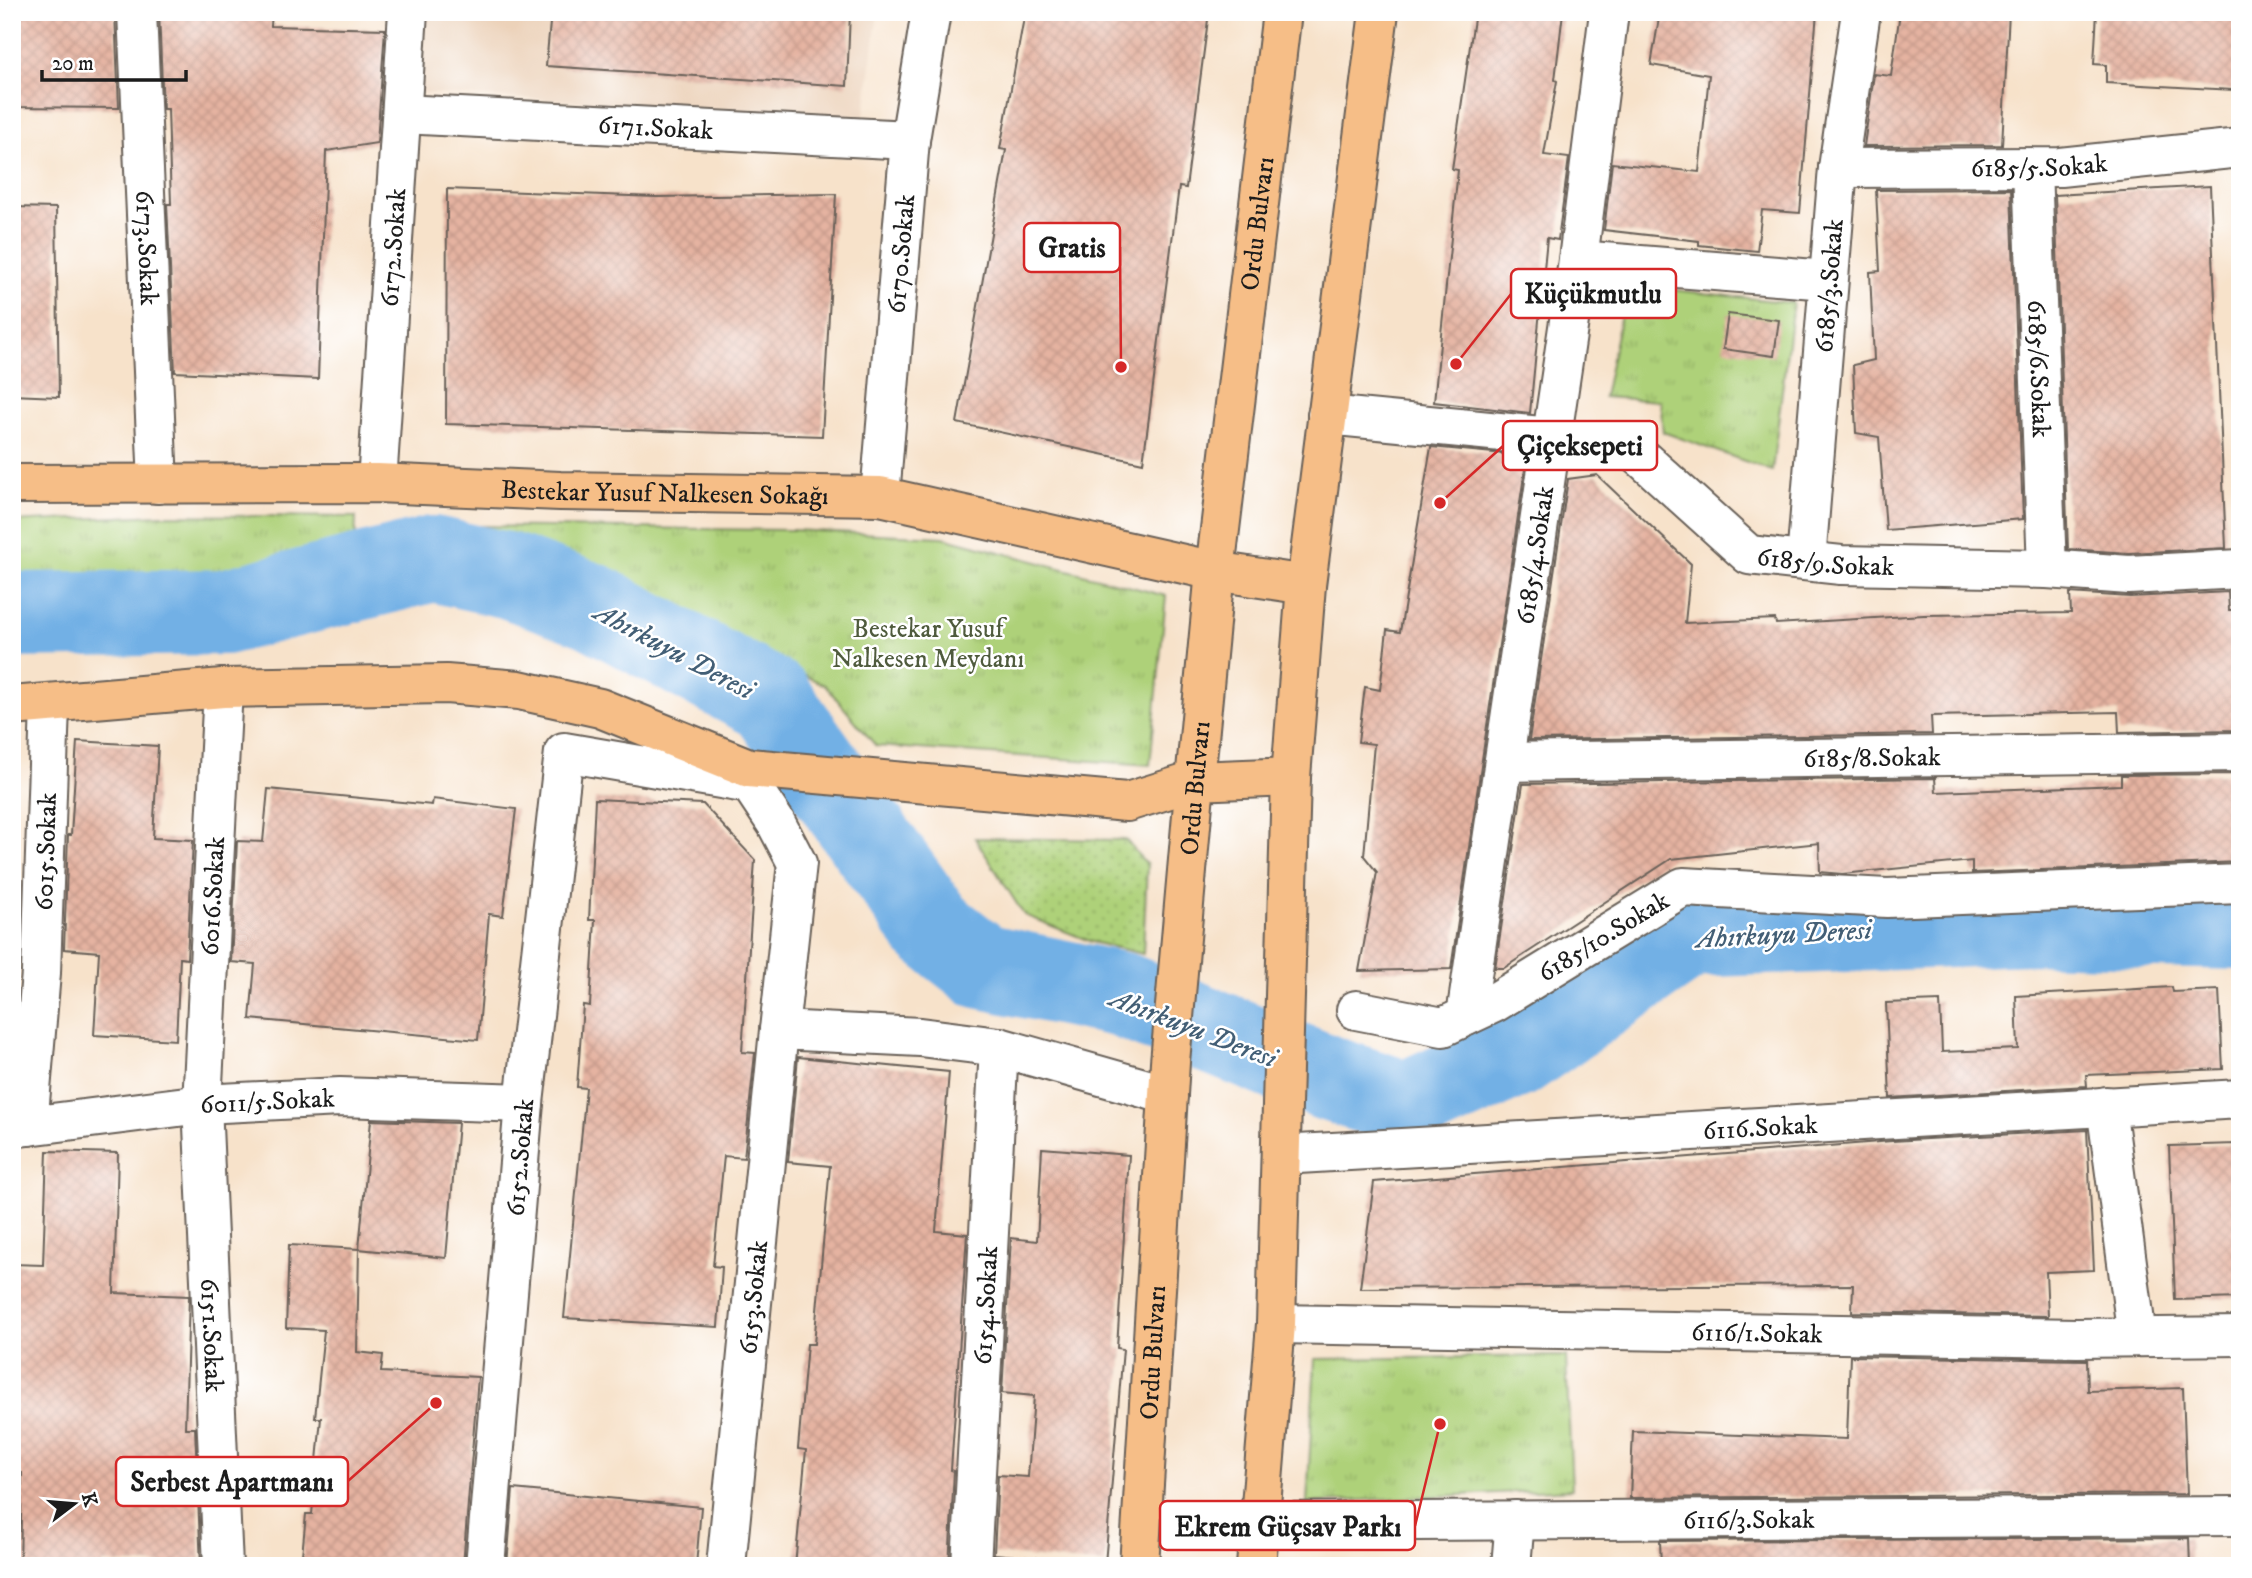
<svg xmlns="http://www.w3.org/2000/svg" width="2252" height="1578" viewBox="0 0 2252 1578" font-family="'IM FELL DW Pica',serif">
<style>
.built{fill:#ecd2b9}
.grass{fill:url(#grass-dots);stroke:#65764a;stroke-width:2}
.park{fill:url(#park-tufts);stroke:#65764a;stroke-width:2}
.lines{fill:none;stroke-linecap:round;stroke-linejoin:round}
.river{stroke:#72b0e5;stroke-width:86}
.building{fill:url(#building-cross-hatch)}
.minor-casing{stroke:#696159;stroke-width:42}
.major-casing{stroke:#696159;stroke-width:42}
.minor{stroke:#fff;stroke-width:38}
.major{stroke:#f6be87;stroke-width:38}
.labels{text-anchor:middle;stroke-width:5;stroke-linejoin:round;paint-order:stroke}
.street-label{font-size:26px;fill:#1c1c1c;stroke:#fff}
.park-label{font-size:26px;fill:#4f5b3d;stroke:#fff}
.water-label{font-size:28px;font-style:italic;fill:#435f76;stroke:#fff}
.leader{fill:none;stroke:#d62828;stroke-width:2.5}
.callout-dot{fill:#d62828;stroke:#fff;stroke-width:2.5}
.callout{fill:#fff;stroke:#d62828;stroke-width:2.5}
.callout-label{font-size:28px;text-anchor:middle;font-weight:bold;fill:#1c1c1c}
</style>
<defs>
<pattern id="grass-dots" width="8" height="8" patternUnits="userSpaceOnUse" patternTransform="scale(1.75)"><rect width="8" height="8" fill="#aed179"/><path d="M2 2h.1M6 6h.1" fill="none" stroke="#95b368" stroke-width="1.8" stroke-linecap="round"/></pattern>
<pattern id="park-tufts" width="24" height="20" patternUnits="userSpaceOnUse" patternTransform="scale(1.75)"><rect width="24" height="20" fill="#aed179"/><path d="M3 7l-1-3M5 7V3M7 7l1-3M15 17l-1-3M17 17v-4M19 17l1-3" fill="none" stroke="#95b368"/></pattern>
<pattern id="building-cross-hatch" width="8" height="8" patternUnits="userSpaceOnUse" patternTransform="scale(1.75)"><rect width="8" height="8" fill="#e5b3a1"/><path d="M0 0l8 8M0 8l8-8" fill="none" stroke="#c4998a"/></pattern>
</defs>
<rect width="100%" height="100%" fill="#fff"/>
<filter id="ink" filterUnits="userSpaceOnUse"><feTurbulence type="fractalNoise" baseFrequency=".0143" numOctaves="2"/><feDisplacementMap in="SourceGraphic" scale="14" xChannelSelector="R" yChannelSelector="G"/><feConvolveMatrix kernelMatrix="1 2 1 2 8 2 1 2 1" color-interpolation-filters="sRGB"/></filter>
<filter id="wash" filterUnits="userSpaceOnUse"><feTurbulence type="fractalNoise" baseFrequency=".00686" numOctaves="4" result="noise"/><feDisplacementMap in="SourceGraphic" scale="28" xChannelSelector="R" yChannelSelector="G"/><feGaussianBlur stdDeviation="1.57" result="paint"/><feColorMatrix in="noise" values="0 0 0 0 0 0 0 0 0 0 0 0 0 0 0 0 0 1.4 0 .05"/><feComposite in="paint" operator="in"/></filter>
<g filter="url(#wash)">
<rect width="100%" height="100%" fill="#f7e2ca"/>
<path class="built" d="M423 12H878L864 117 420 93Z"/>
<path class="grass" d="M975 838 1126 840 1147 865 1143 954 1092 942 1024 915Z"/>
<path class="park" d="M1627 285 1793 303 1772 471 1663 432 1660 401 1604 397Z
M161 515 356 517 355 548 220 582 12 597V522Z
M478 526 792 530 943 537 1166 596 1150 765 876 746 825 685 570 566 450 546Z
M1566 1356 1572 1489 1307 1503 1315 1359Z"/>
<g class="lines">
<path class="river" d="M12 615 224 612 433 559 510 576 593 606 770 700 933 928 982 966 1122 995 1330 1079 1406 1104 1516 1055 1690 935 2029 922 2240 927"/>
</g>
<g id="blocks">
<path class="building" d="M12 12H115L119 108 12 107Z
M159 12H272L271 26 385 29 377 143 326 151 318 379 175 372 167 204H171L168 109H163Z
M551 12H850L847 86 546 66Z
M1025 12H1209L1186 188 1179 187 1143 463 957 423 1006 150 1000 149Z
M1475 12H1563L1555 80 1557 81 1544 155 1569 158 1558 240 1547 238 1530 413 1434 402 1458 170 1452 169Z
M1660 12H1817L1800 213 1762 210 1757 251 1699 245V241L1604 230 1612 163 1699 172 1709 75 1651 65Z
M1900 12H2009L2002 145 1864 146 1874 74 1891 76Z
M2097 12H2237L2233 90 2106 83V65L2094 64Z
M2210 186 2226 548 2129 553 2068 549 2055 195Z
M447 189 656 197 836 194 822 436 446 424Z
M2011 189 2023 519 1886 530 1879 437 1856 433 1853 365 1874 360 1870 272 1880 271 1876 190Z
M12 207 56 208 59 397 12 395Z
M1728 314 1779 320 1774 356 1723 349Z
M1431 447 1525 456V469L1451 969 1359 971 1377 872 1364 856 1374 744 1358 742 1365 687 1380 690 1387 630 1400 632Z
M1597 475 1691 564 1685 623 1775 619 1776 624 1924 615 2071 613 2070 593 2130 597 2228 592 2229 610H2240V730L2119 732 2118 712 1931 716 1932 734 1529 740 1568 479Z
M77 741 158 746 153 838 193 840 187 959 180 958 176 1040 94 1035 99 952 64 949 68 835H71Z
M2240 774V862L1972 873V861L1842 874 1820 872 1819 843 1671 859 1504 968H1495L1523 784 1935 778 1936 792 2121 785V775Z
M268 789 432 805 433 799 516 809 503 916 489 914 478 1040 250 1019 255 964 231 962 237 841 263 842Z
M595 799 703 804 755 860 742 1052 755 1053 744 1158 724 1156 713 1266 722 1267 718 1327 564 1318 586 1088 577 1087 583 1005 590 1006 595 920H589Z
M2172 987 2173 992 2219 990 2223 1069 2086 1075 2087 1086 1890 1098 1886 1003 1940 1001 1942 1052 2018 1049 2016 996Z
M798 1057 949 1072 936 1231 967 1234 951 1470 954 1471 949 1566H795L806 1450 798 1449 807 1344H814L830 1166 788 1162Z
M371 1120 458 1123 446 1258 359 1249Z
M2087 1130 2094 1270 2046 1272 2048 1316 1852 1312 1853 1285 1360 1288 1374 1182 1892 1141Z
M2236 1144 2240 1298 2175 1300 2169 1146Z
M1042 1148 1129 1155 1117 1348 1123 1349 1105 1564 994 1554 998 1475 1028 1477 1034 1396 1002 1393 1011 1238 1037 1241Z
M47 1151 118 1153 114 1293 189 1296 185 1428H195L201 1566 103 1563V1566H20L22 1473H12V1264L43 1265Z
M289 1245 359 1249 357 1352 383 1355 381 1372 478 1377 463 1566H301L306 1514H312L321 1418H315L324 1330 286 1328Z
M1850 1356 2087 1360 2088 1391 2183 1388 2187 1494 1630 1498 1633 1431 1847 1439Z
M513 1489 701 1507 696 1566H507Z
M2189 1538 2190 1566H1661L1660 1541Z"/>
</g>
</g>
<g filter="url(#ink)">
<use href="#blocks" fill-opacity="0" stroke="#696159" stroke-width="2"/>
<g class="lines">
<g class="minor-casing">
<g id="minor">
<path id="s1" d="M137 12 158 484"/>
<path id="s2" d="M402 114 910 140"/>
<path id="s3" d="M1838 168 2060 167 2240 148"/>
<path id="s4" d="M2032 168 2047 569"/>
<path d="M1578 260 1827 280"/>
<path id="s5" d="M1327 415 1552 437 1635 452 1749 555 1841 565 2047 569 2129 575 2240 569"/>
<path id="s6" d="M377 483 408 12"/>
<path id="s7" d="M880 496 910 140 931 12"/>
<path id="s8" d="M1806 561 1838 168 1861 12"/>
<path id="s9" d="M223 688 202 1104 223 1566"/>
<path id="s10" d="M1504 762 2240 752"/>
<path id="s11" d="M1356 1010 1443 1027 1494 1003 1683 887 1887 898 2240 884"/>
<path id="s12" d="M1466 1016 1578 260 1609 12"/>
<path d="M2106 1106 2137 1337"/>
<path id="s13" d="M28 1126 41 973 50 705"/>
<path id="s14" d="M12 1128 202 1104 340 1097 524 1103"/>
<path id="s15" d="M1281 1155 2240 1099"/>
<path id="s16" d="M1276 1324 2077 1338 2240 1336"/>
<path id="s17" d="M1259 1522 2240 1516"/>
<path id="s18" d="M485 1566 524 1103 564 752 750 784 776 823 797 863 779 1030 920 1037 999 1047 1168 1095"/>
<path id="s19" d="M726 1566 779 1030"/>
<path id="s20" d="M971 1566 999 1047"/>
<path d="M1511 1566 1515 1520"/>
</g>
</g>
<g class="major-casing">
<g id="major">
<path id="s21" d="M12 484 377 483 560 491 880 496 1215 571 1306 585"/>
<path d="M12 706 223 688 446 684 519 690 600 708 749 768 1127 802 1195 781 1291 777"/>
<path id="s22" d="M1139 1566 1170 1062 1195 781 1215 571 1282 12"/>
<path d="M1256 1566 1276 1324 1291 777 1306 585 1379 12"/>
</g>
</g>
<use href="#minor" class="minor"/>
<use href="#major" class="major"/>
</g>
</g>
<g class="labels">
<g class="street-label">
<text dy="9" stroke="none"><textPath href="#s2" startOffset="254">6171.Sokak</textPath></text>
<text dy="9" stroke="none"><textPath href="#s3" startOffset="201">6185/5.Sokak</textPath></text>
<text dy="9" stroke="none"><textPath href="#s22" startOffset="1348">Ordu Bulvarı</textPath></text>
<text dy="9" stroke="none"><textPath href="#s1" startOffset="236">6173.Sokak</textPath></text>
<text dy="9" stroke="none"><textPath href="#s6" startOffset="236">6172.Sokak</textPath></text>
<text dy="9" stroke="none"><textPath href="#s7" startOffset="243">6170.Sokak</textPath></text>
<text dy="9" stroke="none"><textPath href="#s8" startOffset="276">6185/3.Sokak</textPath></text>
<text dy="9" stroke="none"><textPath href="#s4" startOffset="201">6185/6.Sokak</textPath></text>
<text dy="9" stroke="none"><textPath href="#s21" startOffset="653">Bestekar Yusuf Nalkesen Sokağı</textPath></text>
<text dy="9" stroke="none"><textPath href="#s12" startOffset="466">6185/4.Sokak</textPath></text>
<text dy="9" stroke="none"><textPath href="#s5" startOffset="541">6185/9.Sokak</textPath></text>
<text dy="9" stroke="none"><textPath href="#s10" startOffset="368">6185/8.Sokak</textPath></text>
<text dy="9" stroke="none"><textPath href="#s22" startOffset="780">Ordu Bulvarı</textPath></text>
<text dy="9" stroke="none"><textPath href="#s13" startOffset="275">6015.Sokak</textPath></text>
<text transform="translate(212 896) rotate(-87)" y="9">6016.Sokak</text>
<text dy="9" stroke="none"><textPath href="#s11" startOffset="273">6185/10.Sokak</textPath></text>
<text dy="9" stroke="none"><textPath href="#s14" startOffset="257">6011/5.Sokak</textPath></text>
<text dy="9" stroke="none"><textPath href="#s15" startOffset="480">6116.Sokak</textPath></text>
<text dy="9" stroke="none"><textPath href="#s18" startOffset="410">6152.Sokak</textPath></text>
<text dy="9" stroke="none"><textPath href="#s19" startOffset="270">6153.Sokak</textPath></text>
<text dy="9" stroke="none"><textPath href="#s20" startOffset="261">6154.Sokak</textPath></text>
<text dy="9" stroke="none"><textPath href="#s16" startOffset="481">6116/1.Sokak</textPath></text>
<text dy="9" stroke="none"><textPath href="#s9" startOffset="648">6151.Sokak</textPath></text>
<text dy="9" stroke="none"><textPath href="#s22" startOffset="214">Ordu Bulvarı</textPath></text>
<text dy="9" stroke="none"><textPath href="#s17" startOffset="490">6116/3.Sokak</textPath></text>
</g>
<g class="park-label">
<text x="928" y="637">Bestekar Yusuf<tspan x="928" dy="30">Nalkesen Meydanı</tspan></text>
</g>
<g class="water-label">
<text transform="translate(675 650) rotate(28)" y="10">Ahırkuyu Deresi</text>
<text transform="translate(1784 933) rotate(-3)" y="10">Ahırkuyu Deresi</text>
<text transform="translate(1194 1027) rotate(21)" y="10">Ahırkuyu Deresi</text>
</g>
</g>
<path class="leader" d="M1121 367L1120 247M1456 364L1511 294M1440 503L1503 446M436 1403L348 1481M1440 1424L1415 1526"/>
<g class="callout-dot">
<circle cx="1121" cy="367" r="7"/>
<circle cx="1456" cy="364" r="7"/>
<circle cx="1440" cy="503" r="7"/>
<circle cx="436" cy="1403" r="7"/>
<circle cx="1440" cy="1424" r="7"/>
</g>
<g class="callout">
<rect x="1024" y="223" width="96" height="49" rx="7"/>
<rect x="1511" y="269" width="165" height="49" rx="7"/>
<rect x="1503" y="421" width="154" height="49" rx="7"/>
<rect x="116" y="1457" width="232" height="49" rx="7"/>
<rect x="1160" y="1501" width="255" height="49" rx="7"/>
</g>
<g class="callout-label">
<text x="1072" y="257">Gratis</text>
<text x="1593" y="303">Küçükmutlu</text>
<text x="1580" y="455">Çiçeksepeti</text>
<text x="232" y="1491">Serbest Apartmanı</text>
<text x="1288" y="1536">Ekrem Güçsav Parkı</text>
</g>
<rect width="2252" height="1578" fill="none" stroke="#fff" stroke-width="42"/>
<g transform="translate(74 1504) rotate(74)" stroke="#ffffff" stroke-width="5" paint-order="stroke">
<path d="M0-5L12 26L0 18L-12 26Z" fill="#1c1c1c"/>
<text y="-10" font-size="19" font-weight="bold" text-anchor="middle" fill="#1c1c1c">K</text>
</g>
<path d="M42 70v10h144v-10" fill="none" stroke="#1c1c1c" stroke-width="3.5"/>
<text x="52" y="70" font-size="21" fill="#1c1c1c" stroke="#ffffff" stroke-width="5" paint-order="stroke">20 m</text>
</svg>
